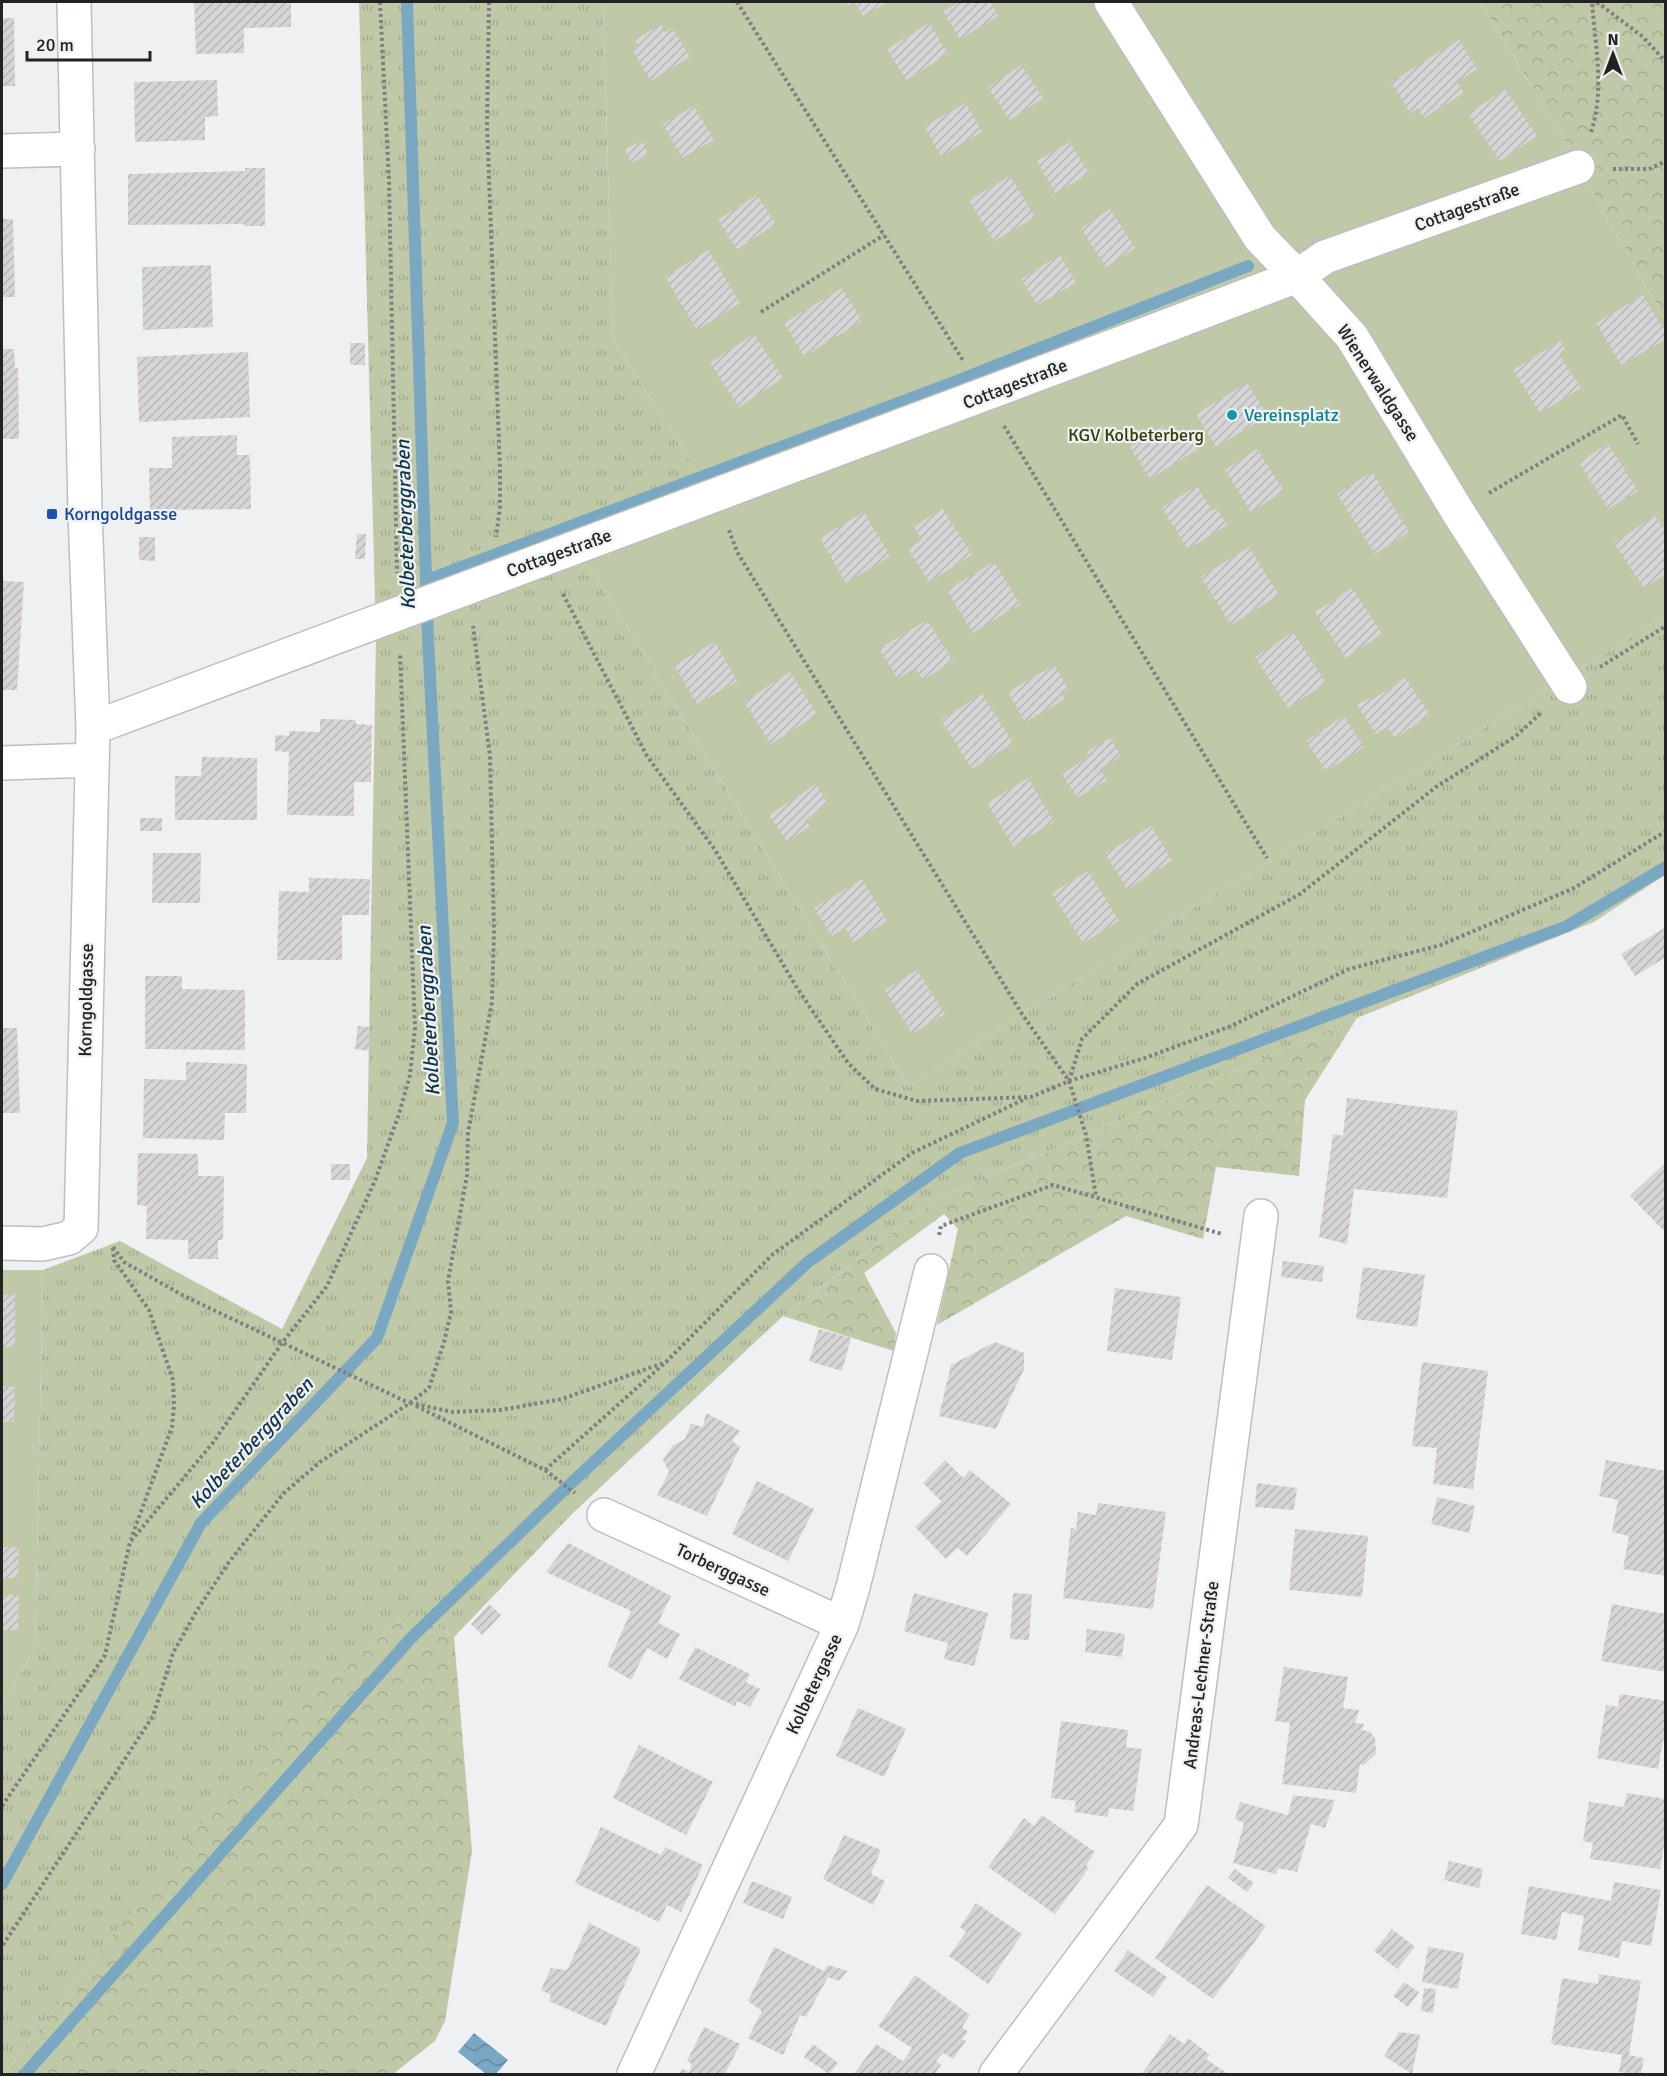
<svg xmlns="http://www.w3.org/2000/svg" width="1667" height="2076" viewBox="0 0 1667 2076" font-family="Signika,sans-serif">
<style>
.grass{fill:url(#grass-tufts)}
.forest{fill:url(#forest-crowns)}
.garden{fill:#bfc9a7}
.water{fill:url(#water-waves)}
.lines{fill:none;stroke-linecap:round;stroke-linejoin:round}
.stream{stroke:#7aa7c1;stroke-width:12}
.building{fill:url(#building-hatch)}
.street-casing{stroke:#bcbec0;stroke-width:36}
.path{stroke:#7f8081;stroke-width:4;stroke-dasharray:3 3;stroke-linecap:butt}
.street{stroke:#fff;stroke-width:33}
.culture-dot{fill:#0f9aa8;stroke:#eef0f2;stroke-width:2}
.transit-dot{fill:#1a4fb4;stroke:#eef0f2;stroke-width:2}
.labels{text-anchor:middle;stroke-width:4.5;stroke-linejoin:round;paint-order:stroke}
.street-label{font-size:18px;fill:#212222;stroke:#eef0f2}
.culture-label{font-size:18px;fill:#0d838f;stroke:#eef0f2;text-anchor:start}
.park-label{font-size:18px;fill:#313b06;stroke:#eef0f2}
.transit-label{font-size:18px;fill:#164399;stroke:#eef0f2;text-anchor:start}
.water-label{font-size:20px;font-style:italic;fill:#0e3549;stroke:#eef0f2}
</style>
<defs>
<pattern id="grass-tufts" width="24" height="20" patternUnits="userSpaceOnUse" patternTransform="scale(1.5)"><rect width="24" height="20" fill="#bfc9a7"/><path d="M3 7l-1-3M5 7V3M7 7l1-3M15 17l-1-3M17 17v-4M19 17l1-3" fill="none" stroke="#a4ac8f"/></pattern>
<pattern id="forest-crowns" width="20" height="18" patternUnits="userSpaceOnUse" patternTransform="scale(1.5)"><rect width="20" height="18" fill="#bfc9a7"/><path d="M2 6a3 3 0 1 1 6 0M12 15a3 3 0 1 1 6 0" fill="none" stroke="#a4ac8f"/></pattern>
<pattern id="water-waves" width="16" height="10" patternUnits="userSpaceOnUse" patternTransform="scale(1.5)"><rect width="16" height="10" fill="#7aa7c1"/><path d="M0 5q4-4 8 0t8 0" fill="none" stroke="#64889c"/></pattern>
<pattern id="building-hatch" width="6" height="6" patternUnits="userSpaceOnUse" patternTransform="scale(1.5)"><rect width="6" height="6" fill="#d7d4d6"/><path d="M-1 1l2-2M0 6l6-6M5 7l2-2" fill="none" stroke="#b8b6b7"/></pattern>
</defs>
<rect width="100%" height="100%" fill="#eef0f2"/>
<path class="grass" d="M359 2H603L613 340 704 483 567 533 625 624 909 1087 1022 1014 1665 616V875L1594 922 1357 1018 937 1199 783 1316 572 1514 454 1637 412 1610 281 1723 4 2074H2V1706L35 1649 43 1270 120 1241 282 1329 367 1158 376 638Z"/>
<path class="forest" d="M1480 2H1665V320L1578 167 1575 158Z
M1357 1018 1305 1100 1299 1176 1216 1167 1203 1239 1126 1216 937 1325 958 1229 944 1214 864 1273 896 1333 894 1351 783 1316 937 1199Z
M412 1610 454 1637 472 1851 445 2021 435 2041 393 2074H4L280 1723Z"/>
<path class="garden" d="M603 2H1480L1575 158 1578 167 1665 320V616L1022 1014 909 1087 625 624 567 533 704 483 613 340Z
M2 1270H43L35 1649 2 1706Z"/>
<path class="water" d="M474 2033 508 2060 496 2074H486L458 2052Z"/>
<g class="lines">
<path class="stream" d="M427 580 954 382 1248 266
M2 1884 201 1523 377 1338 453 1123 428 639 407 2
M25 2074 412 1637 567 1487 808 1262 960 1153 1567 926 1666 867"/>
</g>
<path class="building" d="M194 2H291V27L244 28V53L196 54Z
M846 2H888L863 16 855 2 848 6Z
M960 2H990L998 16 960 39 943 11Z
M2 18H14L15 86H2Z
M929 23 948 54 906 80 887 49Z
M661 24 665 32 672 28 690 57 651 81 633 51 639 47 635 40Z
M1459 40 1477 69 1457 82 1464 93 1424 118 1418 108 1410 113 1391 82Z
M1021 65 1043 98 1010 120 988 88Z
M217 80 218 116 205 117V140L135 142 134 82Z
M1505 89 1537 136 1500 161 1468 114Z
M966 103 982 132 941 156 924 126Z
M694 106 714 140 682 158 663 124Z
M642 141 648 154 631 163 625 149Z
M1070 142 1089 174 1055 193 1037 161Z
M245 168H265V226H244V224L128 225V174L245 171Z
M1010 176 1035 217 994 241 969 200Z
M757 195 776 224 737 249 718 220Z
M1110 209 1135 248 1106 267 1081 229Z
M2 219H13L15 297H2Z
M708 250 740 303 697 330 665 277Z
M1060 255 1076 283 1037 305 1021 279Z
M211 265 213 327 143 330 142 267Z
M842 288 862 321 804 356 784 323Z
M1643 295 1666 333V339L1621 365 1596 323Z
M754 334 783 378 739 407 710 363Z
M1560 341 1565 349 1559 354 1581 388 1540 413 1513 370Z
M350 343H365V365H350Z
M2 349H14L15 368H18L19 439H2Z
M248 352 250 417 139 422 137 357Z
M1247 383 1268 416 1216 447 1196 414Z
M1164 426 1176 444 1189 435 1198 449 1150 479 1130 447Z
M237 435V455H250L251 509 150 510 149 468H172V437Z
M1608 444 1638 491 1608 509 1579 462Z
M1257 449 1284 491 1251 512 1225 470Z
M1372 472 1409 532 1375 554 1337 494Z
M1197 486 1212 511 1217 508 1227 525 1188 549 1162 508Z
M942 508 972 555 929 582 908 549 922 540 914 527Z
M864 512 890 556 846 583 820 538Z
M1655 516 1666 532V574L1644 588 1614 543Z
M357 534H366L365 559H355Z
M139 537H155V561L139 560Z
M1249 547 1279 595 1231 625 1201 577Z
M994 562 1020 604 973 633 947 590Z
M2 581 24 582 17 690H2Z
M1352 588 1382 634 1346 658 1315 612Z
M927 620 953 661 923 680 915 668 898 679 879 649Z
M1293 632 1326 683 1288 708 1255 657Z
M715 642 737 681 697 704 674 665Z
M1054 665 1069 690 1062 694 1065 699 1025 722 1008 692Z
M790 672 817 714 771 744 744 702Z
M1405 678 1430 715 1395 738 1387 727 1376 734 1357 705 1371 697 1373 699Z
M982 694 1013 743 972 769 941 720Z
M1344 716 1364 747 1326 771 1306 741Z
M320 719 356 720V724L372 725 371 782H354V816L287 815 289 752 275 751V735L289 736V731L320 732Z
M1110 738 1121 756 1100 769 1107 780 1077 798 1062 774 1090 756 1087 752Z
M202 757 257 758V820H175V776H201Z
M1028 778 1054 822 1013 846 987 803Z
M816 784 828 804 805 820 810 826 787 842 769 815Z
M140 818H162V831H140Z
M1151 826 1172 861 1127 889 1105 853Z
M153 853H201L200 903H152Z
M1088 871 1119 921 1083 943 1052 893Z
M309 878 370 879 369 915H342V960H277L279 891 309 892Z
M862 879 887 921 853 942 845 928 832 936 814 908Z
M1666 927V957L1635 976 1621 954Z
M917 970 945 1014 912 1034 885 990Z
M145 976H182V989L245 990V1050L145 1049Z
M358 1026 369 1027V1051L355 1049Z
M2 1028H17L20 1113H2Z
M186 1062 247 1064 246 1113H225L224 1140 143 1138 144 1079 186 1080Z
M1347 1098 1458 1111 1447 1198 1354 1189 1347 1244 1319 1237 1333 1134 1343 1136Z
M138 1153 198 1154V1176H224L223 1240H218V1259H188V1240L146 1239 147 1206 137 1205Z
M1666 1162V1233L1630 1196Z
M331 1164H350V1180H331Z
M1283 1261 1324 1266 1322 1282 1281 1277Z
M1363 1267 1425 1275 1417 1327 1356 1319Z
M1115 1288 1181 1297 1172 1360 1107 1351Z
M2 1295H15V1347H2Z
M819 1329 851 1338 842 1371 809 1361Z
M995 1342 1024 1353V1369L996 1429 939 1416 951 1365Z
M1422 1362 1488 1371 1473 1489 1433 1484 1437 1448 1412 1446Z
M2 1386 15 1387 14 1422H2Z
M706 1413 740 1431 732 1441 740 1447 707 1516 657 1495 669 1472 663 1460 672 1446 685 1439 691 1424 703 1427Z
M945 1460 963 1478 970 1470 1011 1504 967 1556 958 1548 946 1559 915 1527 941 1502 943 1503 923 1483Z
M1606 1460 1666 1471V1576L1623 1569 1629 1536 1612 1532 1618 1500 1599 1496Z
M757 1481 814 1509 788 1561 732 1534Z
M1257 1483 1297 1488 1294 1510 1255 1507Z
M1437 1497 1475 1506 1469 1533 1431 1524Z
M1098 1503 1166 1512 1153 1609 1063 1598 1071 1528 1076 1529 1078 1512 1096 1515Z
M1295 1529 1368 1536 1362 1597 1289 1590Z
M568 1543 671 1596 658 1623 680 1634 667 1659 647 1648 631 1680 607 1666 631 1611 546 1572Z
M2 1547H19L18 1578H2Z
M914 1593 988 1613 974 1666 944 1659 948 1643 904 1631Z
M1013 1593 1032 1594 1029 1640 1010 1639Z
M2 1595H19L18 1630H2Z
M489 1604 501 1615 482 1635 471 1624Z
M1612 1604 1666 1614V1672L1601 1661Z
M1087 1629 1125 1634 1122 1657 1085 1652Z
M695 1647 750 1674 746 1682 760 1689 750 1707 737 1701 735 1706 679 1679Z
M1284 1667 1348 1677 1343 1708 1359 1710 1355 1723 1364 1724 1362 1730 1370 1732 1375 1738 1376 1754 1364 1765 1360 1764 1356 1793 1282 1784 1290 1723 1275 1721Z
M1620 1694 1666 1701V1725L1658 1769 1597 1758 1606 1705 1618 1707Z
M858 1708 906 1729 884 1777 836 1756Z
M1061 1721 1128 1730 1126 1747 1142 1749 1133 1811 1109 1808 1108 1817 1074 1812 1076 1801 1051 1798Z
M639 1745 713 1782 686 1835 613 1798Z
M1627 1793 1666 1799V1833L1660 1869 1590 1859 1593 1843 1583 1841 1589 1802 1624 1807Z
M1293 1795 1335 1800 1325 1828 1311 1824 1297 1872 1278 1868 1276 1874 1233 1863 1244 1823 1235 1819 1240 1802 1288 1815Z
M1042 1815 1095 1852 1086 1865 1089 1868 1055 1914 988 1867 1024 1818 1034 1826Z
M601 1827 661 1855 665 1847 703 1865 681 1912 667 1905 659 1922 575 1883Z
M844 1835 881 1850 871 1874 885 1881 873 1905 823 1879Z
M1449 1861 1483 1869 1479 1888 1444 1880Z
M1235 1869 1254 1883 1247 1892 1228 1878Z
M752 1881 792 1897 783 1919 743 1903Z
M1614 1882 1661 1890 1651 1946 1622 1941 1619 1958 1578 1950 1584 1916 1562 1912 1556 1940 1521 1934 1529 1886 1611 1901Z
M1207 1885 1266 1926 1213 1999 1155 1958Z
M976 1903 1022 1934 988 1984 949 1956 966 1932 960 1927Z
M589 1923 641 1949 606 2026 549 2001 551 1995 541 1990 551 1968 567 1970Z
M1392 1929 1415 1947 1397 1969 1374 1951Z
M774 1947 824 1971 828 1965 848 1971 839 1981 828 1977 806 2017 800 2015 783 2055 748 2038 762 2011 748 2001Z
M1428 1947 1464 1953 1458 1989 1422 1982Z
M1128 1950 1167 1977 1153 1997 1114 1971Z
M1599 1974 1641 1981 1629 2055 1644 2058 1641 2074 1619 2072 1622 2055 1551 2044 1562 1978 1598 1984Z
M915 1975 970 2015 962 2027 968 2032 962 2039 966 2041 953 2059 943 2053 936 2061 941 2065 935 2074H854L876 2044 915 2069 903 2061 912 2048 878 2026Z
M1404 1982 1419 1992 1408 2007 1393 1996Z
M1424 1988 1436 1989 1433 2013 1421 2011Z
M704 2027 740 2044 725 2074H679L682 2069 689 2072 692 2064 687 2061Z
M1399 2032 1420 2035 1412 2074 1384 2056Z
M1170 2034 1184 2044 1188 2038 1210 2055 1206 2059 1228 2074H1142Z
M813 2044 838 2063 829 2074 804 2057Z"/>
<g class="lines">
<g class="street-casing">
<path id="street" d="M1111 2 1260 238 1297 276 1352 337 1458 512 1570 687
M2 151 78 149
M93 728C494 576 897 430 1297 276L1325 257 1578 167
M2 763 92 760
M2 1243 43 1244 69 1238 81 1228 93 728 85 512 74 2
M604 1515 842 1624
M634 2074 842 1624 853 1587 931 1271
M996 2074 1181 1825 1261 1216"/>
</g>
<path class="path" d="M380 2 389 180 397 573
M489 2 487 124 500 470V507L496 537
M737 2 964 362
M1597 2 1643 37 1666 62
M1591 132C1605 91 1595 44 1592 2
M1613 169H1649L1666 161
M761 312 884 235
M1004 426 1267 858
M1489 493 1622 415 1638 444
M729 530 737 552 1022 1014 1069 1081 1086 1135 1096 1196
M563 594 647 756 715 850 797 988 848 1063 875 1089 917 1101 1031 1097 1069 1081 1145 1058 1231 1026 1349 969 1441 945 1574 888 1666 831
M1600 667 1666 626
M1069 1081 1082 1039 1137 984 1300 894 1436 787 1516 736 1542 712
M939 1235 941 1226 1053 1185 1222 1234
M113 1247 124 1262 184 1296 409 1403
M113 1248 114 1260 149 1310 173 1380 174 1405 172 1427 131 1539
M410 1403 429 1388 444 1342 451 1312 448 1281 467 1175 468 1133 492 1002 494 932 490 756 473 626
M416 1406 545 1470 575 1493
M545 1470 666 1362 772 1255 912 1153 1027 1098
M2 1806 105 1655 130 1542 212 1444 282 1343 327 1286 374 1183 399 1114 410 1075 415 1028 400 653
M3 1945 153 1716 173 1653 196 1612 229 1562 283 1494 320 1462 410 1403 453 1412 501 1410 562 1399 666 1362"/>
<use href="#street" class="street"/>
</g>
<circle class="culture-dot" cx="1232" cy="415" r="6"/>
<rect class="transit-dot" x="46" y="508" width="12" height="12" rx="3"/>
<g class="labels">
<g class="street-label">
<text transform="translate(1467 207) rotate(-20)" y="6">Cottagestraße</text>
<text transform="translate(1378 383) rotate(57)" y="6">Wienerwaldgasse</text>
<text transform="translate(1015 384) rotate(-21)" y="6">Cottagestraße</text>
<text transform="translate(559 553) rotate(-20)" y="6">Cottagestraße</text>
<text transform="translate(86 1000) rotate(-89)" y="6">Korngoldgasse</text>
<text transform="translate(723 1570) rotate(25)" y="6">Torberggasse</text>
<text transform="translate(1201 1675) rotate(-83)" y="6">Andreas-Lechner-Straße</text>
<text transform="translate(814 1684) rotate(-65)" y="6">Kolbetergasse</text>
</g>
<g class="culture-label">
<text x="1244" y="421">Vereinsplatz</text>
</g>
<g class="park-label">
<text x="1136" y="441">KGV Kolbeterberg</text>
</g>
<g class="transit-label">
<text x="64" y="520">Korngoldgasse</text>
</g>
<g class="water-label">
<text transform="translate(405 525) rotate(-92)" y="7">Kolbeterberggraben</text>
<text transform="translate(428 1011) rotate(-93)" y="7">Kolbeterberggraben</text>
<text transform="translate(251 1443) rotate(-47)" y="7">Kolbeterberggraben</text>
</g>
</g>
<rect width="1667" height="2076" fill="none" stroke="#212222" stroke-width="6"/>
<g transform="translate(1613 54)" stroke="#eef0f2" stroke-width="4.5" paint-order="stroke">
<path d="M0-4.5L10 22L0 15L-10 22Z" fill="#212222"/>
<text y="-9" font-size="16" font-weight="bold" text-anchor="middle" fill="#212222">N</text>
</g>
<path d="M27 51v9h123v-9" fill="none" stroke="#212222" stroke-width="3"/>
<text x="36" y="51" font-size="18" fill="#212222" stroke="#eef0f2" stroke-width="4.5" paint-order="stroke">20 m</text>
</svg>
